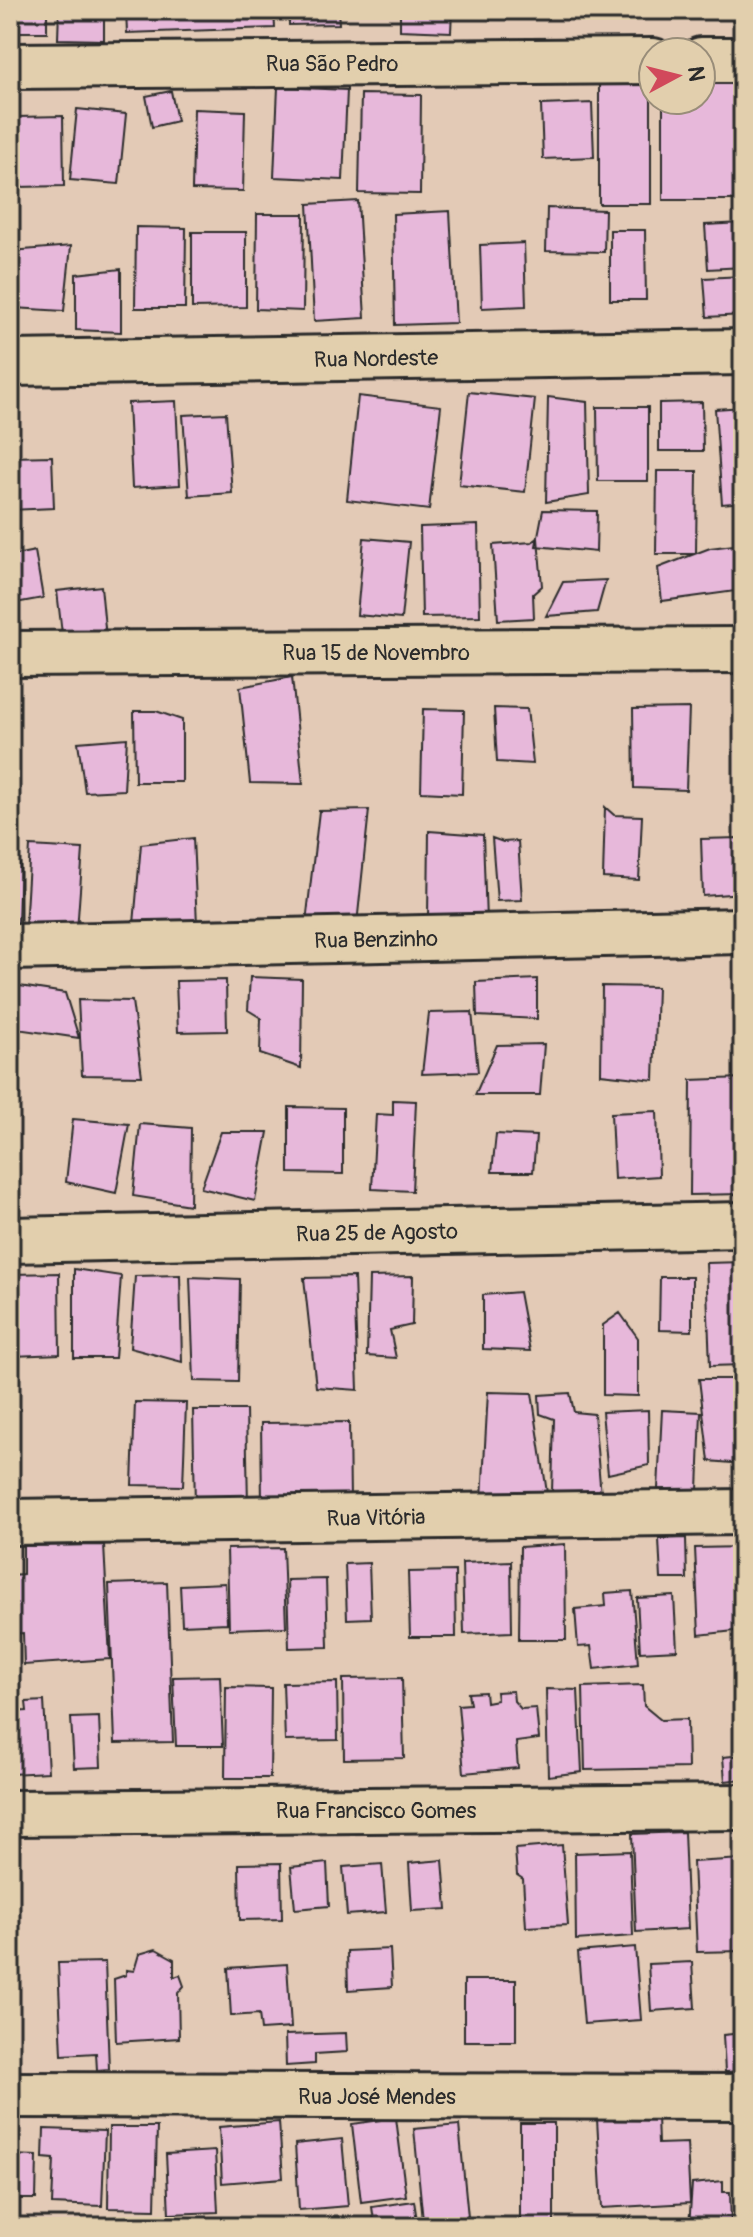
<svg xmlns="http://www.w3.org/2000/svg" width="753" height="2237" viewBox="0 0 753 2237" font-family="Pangolin,sans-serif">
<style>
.building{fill:#e7b8da;stroke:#2b2b2b;stroke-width:2}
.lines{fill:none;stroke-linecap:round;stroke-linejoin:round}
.minor-casing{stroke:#2b2b2b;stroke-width:50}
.minor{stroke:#e2cfad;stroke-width:44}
.labels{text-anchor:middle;stroke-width:8;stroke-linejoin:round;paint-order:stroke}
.street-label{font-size:22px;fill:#2b2b2b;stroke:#e2cfad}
</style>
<rect width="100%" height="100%" fill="#e3cab6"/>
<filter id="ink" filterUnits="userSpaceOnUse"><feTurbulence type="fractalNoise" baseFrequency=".0125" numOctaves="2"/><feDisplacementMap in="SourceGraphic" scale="16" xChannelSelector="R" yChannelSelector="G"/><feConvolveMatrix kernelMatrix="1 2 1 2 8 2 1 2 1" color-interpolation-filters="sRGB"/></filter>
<g filter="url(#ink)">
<path class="building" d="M10 10H47V32H10Z
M59 10H104V40L58 39Z
M126 10H274L275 28 127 33Z
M289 10H338L339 24 289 25Z
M400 10H452L451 32 400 30Z
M701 80H743V200H663V100H701Z
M599 83 651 84V204H599Z
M278 87 347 90 343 180 274 177Z
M171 91 177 121 152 127 146 96Z
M361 94 421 95 420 194 359 193Z
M592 103 594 157 543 159 541 105Z
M77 109 126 114 119 184 70 180Z
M194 109 245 111 243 191 192 190Z
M63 116 64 186 18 187 17 117Z
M358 201 365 318 314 321 308 204Z
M547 208 605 210 604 252 546 251Z
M450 211 456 323 395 325 393 214Z
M257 214H304L303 311 256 309Z
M743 223V267L708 269 705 225Z
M136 227 186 228 185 308H135Z
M610 230H645L646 300H610Z
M192 232H246V307L192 308Z
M524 243 526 306 482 308 480 245Z
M71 246 64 311 14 308 12 251Z
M121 269V332L76 330V274Z
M743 276V315L707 317 704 278Z
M469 392 535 399 525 492 459 485Z
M358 396 441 406 429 510 347 500Z
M548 397 587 402 589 495 546 502Z
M176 401 180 485 132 488 128 403Z
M702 402 703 451H659V403Z
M597 407H648V481H598Z
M743 407V502L722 504 715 409Z
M226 413 232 493 189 496 183 415Z
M52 456 54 508 10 510V457Z
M657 471H697L696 554H656Z
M543 510 597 511 596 552 536 546Z
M478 525 480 616 422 617 420 527Z
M364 538 409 542 401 619 357 615Z
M538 538 542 586 533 594 534 618 498 620 493 545 532 542Z
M743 544V590L662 601 658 568 710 548Z
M35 551 43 598 10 604V556Z
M606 580 597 612 546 616 563 582Z
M101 586 106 638 63 642 57 591Z
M292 677 303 784 250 783 240 687Z
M494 708 527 709 533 764 497 762Z
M689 708 686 790 634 788 633 709Z
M423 709 464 710 462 794 421 792Z
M134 711H156L182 720V782H135Z
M127 738 124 790 85 792 78 742Z
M605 807 614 815 642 816 639 880 603 878Z
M369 810 357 924 306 923 319 811Z
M429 831 483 835 486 921 428 918Z
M193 838 197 924H134L141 844Z
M492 838 503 842 518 841 522 900 497 901Z
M740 838 743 893 703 896 701 839Z
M30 846 83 849 77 931 25 928Z
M10 864H20L18 926 10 925Z
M250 977 302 979 301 1068 260 1054 261 1018 248 1010Z
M537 979V1019L477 1016 476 982Z
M226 980 227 1031 178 1032 176 981Z
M13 985 65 993 79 1038 10 1028Z
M602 986 657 987 654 1080 601 1074Z
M78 1000 132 1001 142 1076 82 1075Z
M472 1012 478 1072 422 1074 429 1013Z
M544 1044 540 1095H475L497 1045Z
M743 1078V1194L690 1195 691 1080Z
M393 1100 416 1101 412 1191 372 1189 376 1114 393 1115Z
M289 1107 343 1108V1174L289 1173Z
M657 1111 659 1176 614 1179 611 1113Z
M73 1119 129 1124 116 1193 66 1182Z
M140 1124 191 1128 190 1205 133 1196Z
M221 1132H268L255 1201 201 1188Z
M496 1134 536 1136 533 1172H492Z
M743 1262V1365L710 1366 706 1263Z
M74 1269 121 1276 115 1358H74Z
M59 1273 60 1354 13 1356 12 1274Z
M180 1275 182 1362 130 1348 135 1276Z
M413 1276 412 1325 390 1330 396 1358 367 1356 369 1277Z
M190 1277 240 1279 238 1382 194 1381Z
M354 1277 358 1390 316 1387 304 1278Z
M660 1277H692V1331L659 1330Z
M519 1292 530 1351 483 1349V1295Z
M620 1313 638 1338V1396L603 1395V1325Z
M699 1379H743V1464L709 1461Z
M488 1392 532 1393 549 1506 482 1499Z
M570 1393 574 1412 594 1414 601 1496 552 1492 554 1419 540 1414 539 1395Z
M135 1402 186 1403 183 1486 132 1485Z
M193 1410H246L248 1504 195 1505Z
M648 1410 649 1465 608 1474 602 1412Z
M662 1410 701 1412 698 1490 658 1489Z
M349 1422 350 1501 262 1503 261 1423Z
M686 1538 687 1579H661L659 1539Z
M565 1544 566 1640H519L520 1547Z
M104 1545 110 1659 24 1665 23 1633 10 1634V1575L23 1574V1546Z
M743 1547V1630L699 1635 695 1548Z
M283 1548 286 1627 229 1629 227 1549Z
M511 1561 512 1632 464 1634 462 1563Z
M369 1563 371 1618 347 1619 345 1564Z
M455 1571 456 1637H410L408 1572Z
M326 1579 328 1647 289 1648 287 1580Z
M167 1582 173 1742 115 1743 109 1584Z
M225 1583 227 1623 182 1625 180 1585Z
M632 1591 638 1664 594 1669 591 1646 578 1647 575 1609 606 1606 605 1593Z
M674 1596 677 1650 640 1652 637 1598Z
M220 1676 223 1746H176L173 1677Z
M402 1678 404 1758 344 1759 343 1679Z
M337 1682 338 1740 285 1741 283 1683Z
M643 1685 644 1706 661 1720 687 1719 688 1768 585 1770 583 1687Z
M226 1687 271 1688 270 1778H225Z
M546 1689 578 1690 582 1772 548 1776Z
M513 1691 514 1701 521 1709 536 1708 539 1739 516 1742 518 1768 464 1773 458 1705 470 1704 468 1693 485 1692 486 1702 497 1700 496 1692Z
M44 1701 48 1772 10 1774V1712L27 1711 26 1702Z
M99 1717 101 1767 74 1768 71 1718Z
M743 1755V1779L725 1781 723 1757Z
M684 1832 688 1929 636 1932 632 1834Z
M562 1845 568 1925 526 1927 523 1879 517 1875 515 1849Z
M630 1851 633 1936 576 1940 575 1853Z
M743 1859V1951L697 1952 693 1862Z
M443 1860 447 1909 412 1911 409 1863Z
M281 1863 282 1919 240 1920 239 1864Z
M327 1863 329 1906 295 1909 291 1867Z
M382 1864 386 1912 347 1915 343 1867Z
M635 1947 641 2020 584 2024 578 1952Z
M156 1949 174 1959V1977L180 1975 184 1986 178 1993 179 2038 116 2042 114 1979 126 1975V1970L134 1971 139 1954Z
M390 1949 392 1987 348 1990 347 1951Z
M105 1962 109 2069 97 2070 96 2053 62 2055 58 1963Z
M692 1962 695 2008 651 2011 648 1964Z
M287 1964 291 2028 261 2030 259 2014 231 2016 228 1968Z
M464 1980H516V2041H464Z
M346 2033 347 2052 315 2054V2064L286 2066 285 2035Z
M743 2033V2071L725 2072 723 2035Z
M657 2116 658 2144 687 2143 690 2203 602 2208 597 2119Z
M396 2118 406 2196 361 2202 352 2124Z
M279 2122 283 2178 222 2183 219 2127Z
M520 2123H554V2227H520Z
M459 2125 468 2217 423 2221 414 2129Z
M109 2127H157L155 2209 108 2208Z
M44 2129 105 2131 102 2206 52 2204 54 2159 43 2158Z
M342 2139 348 2206 299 2210 295 2144Z
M215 2151 218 2212 169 2214 166 2154Z
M10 2155 37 2156 36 2199H10Z
M723 2181V2192H730L731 2227H689L692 2184Z
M414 2201 418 2227H375L372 2207Z
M167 2219V2227H97V2222Z"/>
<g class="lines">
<g class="minor-casing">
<path id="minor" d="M701 60H743
M10 66 653 61
M10 363 743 352
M10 654 743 650
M10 947 743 931
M10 1240 743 1225
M10 1522 743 1512
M10 1813 743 1807
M10 2095 743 2097"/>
</g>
<use href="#minor" class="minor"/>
</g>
</g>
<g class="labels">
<g class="street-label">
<text x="332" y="71">Rua São Pedro</text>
<text transform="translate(376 358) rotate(-1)" y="8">Rua Nordeste</text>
<text x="376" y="660">Rua 15 de Novembro</text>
<text transform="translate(376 939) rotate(-1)" y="8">Rua Benzinho</text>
<text transform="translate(377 1232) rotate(-1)" y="8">Rua 25 de Agosto</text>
<text transform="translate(376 1517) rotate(-1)" y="8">Rua Vitória</text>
<text x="376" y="1818">Rua Francisco Gomes</text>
<text x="377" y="2104">Rua José Mendes</text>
</g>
</g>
<rect width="753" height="2237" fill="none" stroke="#e2cfad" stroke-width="40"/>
<rect x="20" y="20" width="713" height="2197" fill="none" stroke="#2b2b2b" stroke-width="3" filter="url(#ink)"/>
<g transform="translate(677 76) rotate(83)"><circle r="38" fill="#e2cfad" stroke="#998d79" stroke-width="2"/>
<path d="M0-6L14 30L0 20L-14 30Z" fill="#d1495b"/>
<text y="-12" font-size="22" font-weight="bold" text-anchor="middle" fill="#2b2b2b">N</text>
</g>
</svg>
